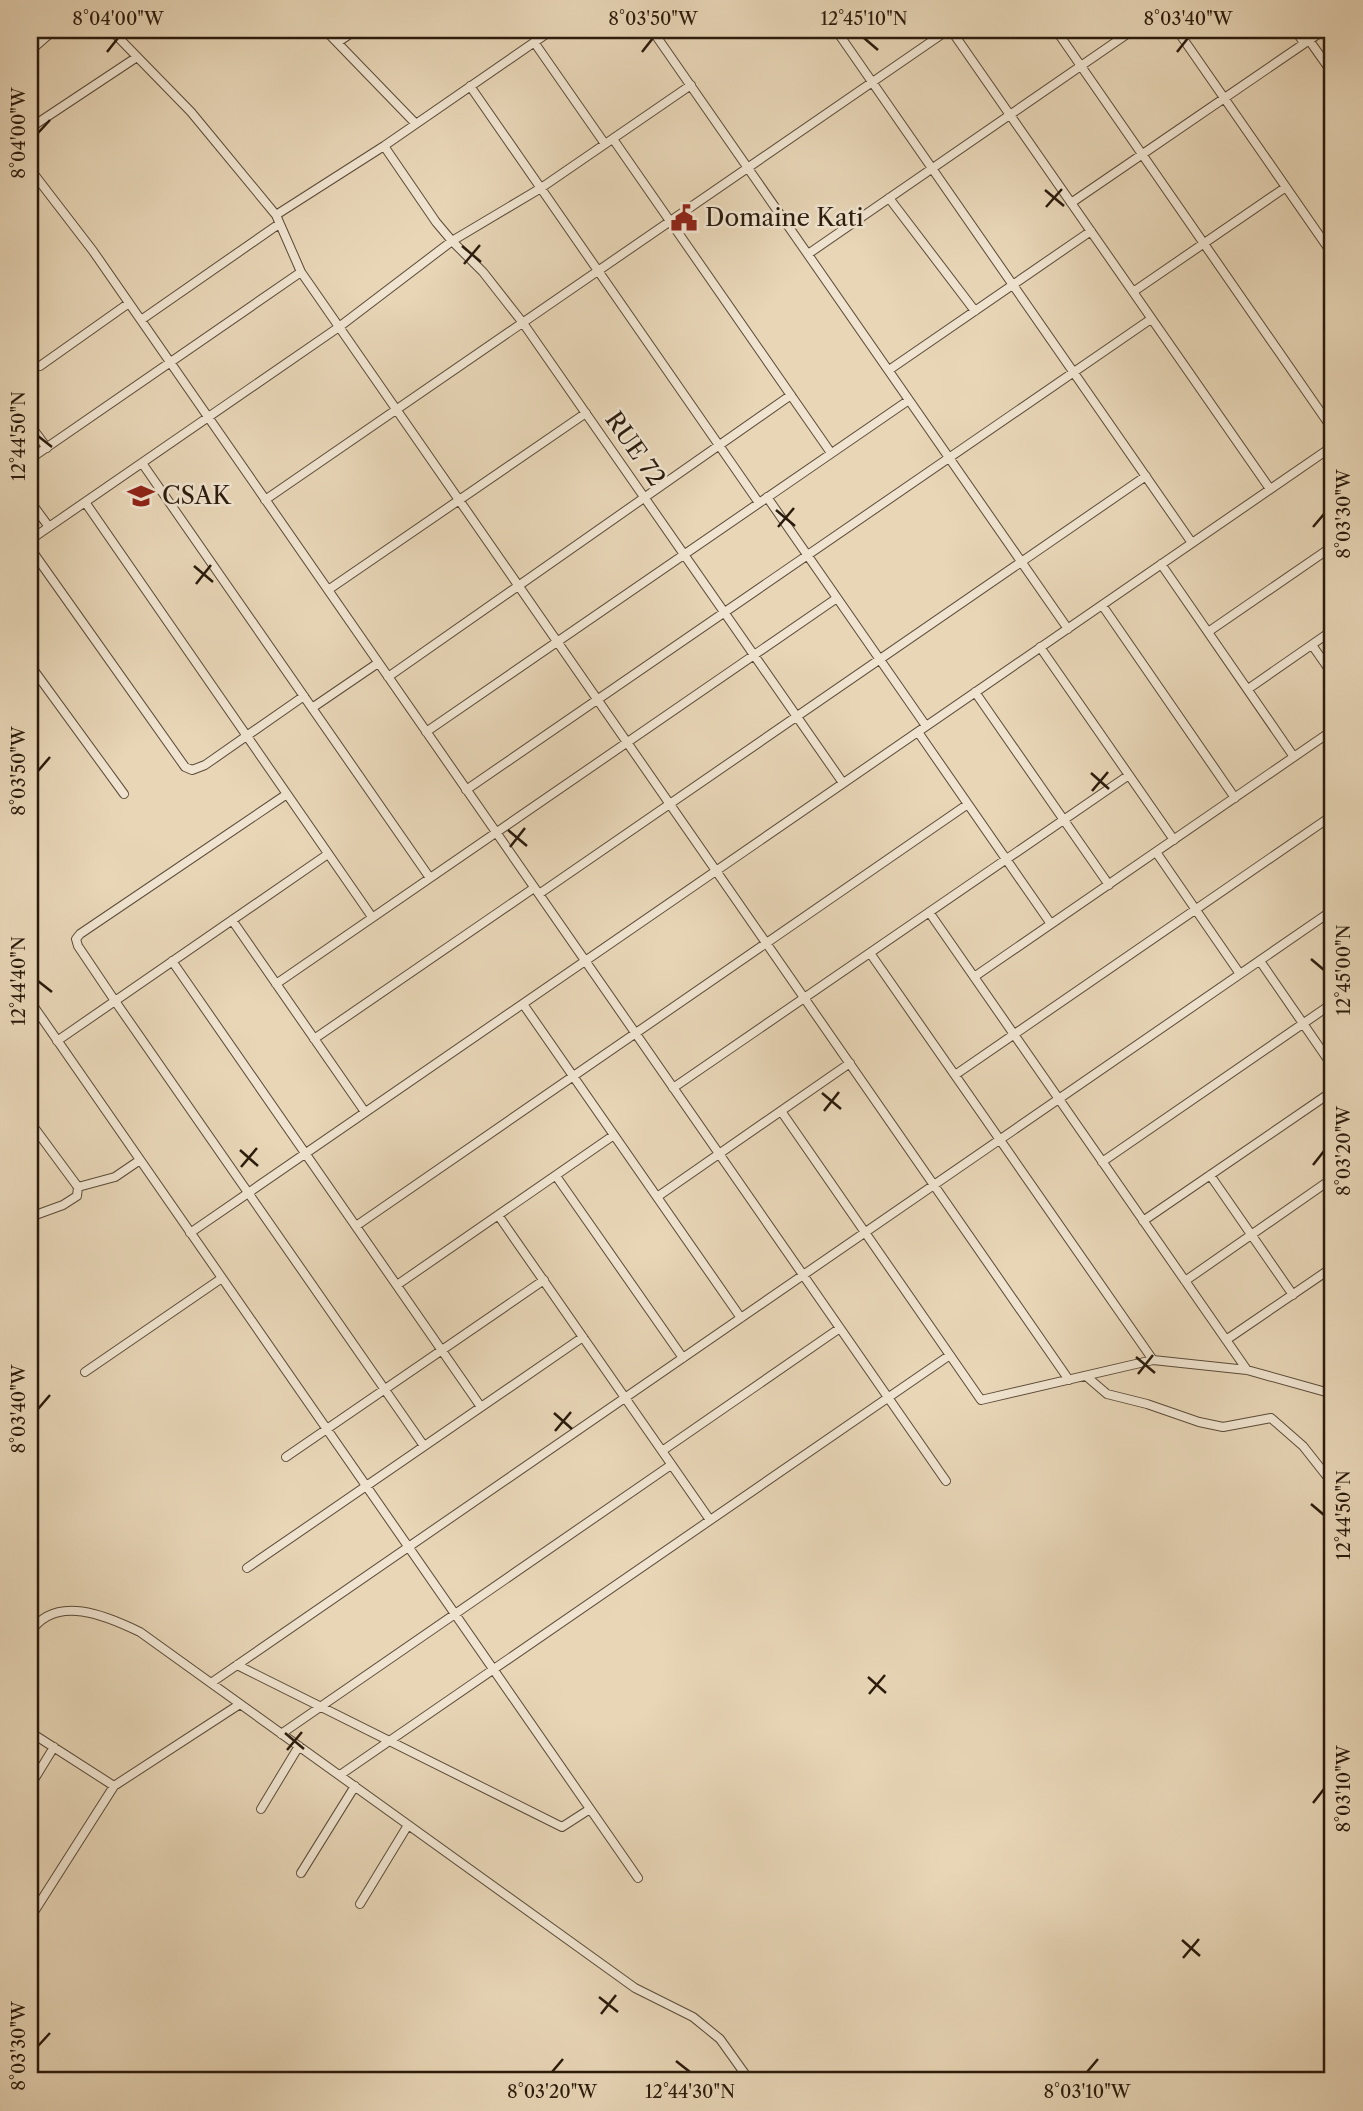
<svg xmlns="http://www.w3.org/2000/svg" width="1363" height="2111" viewBox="0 0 1363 2111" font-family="'Libre Caslon Text',serif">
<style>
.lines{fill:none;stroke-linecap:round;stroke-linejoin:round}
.street-casing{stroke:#5a4a37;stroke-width:10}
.street{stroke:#f0e4d0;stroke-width:8}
.ticks{fill:none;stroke:#2b1b0c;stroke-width:2.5}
.labels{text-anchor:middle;stroke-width:5;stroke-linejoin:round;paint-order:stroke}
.poi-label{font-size:24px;fill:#2b1b0c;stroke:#f0e4d0;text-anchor:start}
.street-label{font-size:24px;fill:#2b1b0c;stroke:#f0e4d0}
.neatline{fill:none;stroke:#2b1b0c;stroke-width:2.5}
.ticks-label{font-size:18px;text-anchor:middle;fill:#2b1b0c}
</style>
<rect width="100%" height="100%" fill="#e8d6b7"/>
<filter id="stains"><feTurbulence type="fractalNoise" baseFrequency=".00286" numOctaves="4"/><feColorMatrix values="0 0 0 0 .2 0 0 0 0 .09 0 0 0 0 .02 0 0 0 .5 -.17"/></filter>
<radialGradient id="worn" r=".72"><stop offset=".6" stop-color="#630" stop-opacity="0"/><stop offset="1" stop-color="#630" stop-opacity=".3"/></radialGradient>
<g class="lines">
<g class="street-casing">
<path id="street" d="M111 30 191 112 276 215 301 272 1069 1380
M325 30 416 124
M652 30 1068 629
M836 30 1192 543
M951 30 1270 489
M1056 30 1333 430
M1177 30 1333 255
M1295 30 1304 43
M1309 40 1333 74
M338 42 356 30
M534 42 605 144
M30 51 54 30
M470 86 759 503
M30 128 137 57
M613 139 831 453
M384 146 436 222 452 241 483 272 523 323 843 783
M30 169 93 251 946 1481
M889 198 975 311
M1071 203 1324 30
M276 215 384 146 552 30
M808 254 1133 30
M1133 292 1286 187
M141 320 279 224
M40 366 129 303
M889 370 1091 231
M30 425 47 448
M30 459 301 272
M142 463 430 878
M767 497 926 726
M265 500 948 30
M30 501 49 527
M85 502 372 917
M30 540 339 327 452 241 541 188 691 85
M30 548 185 767 192 770 205 765 304 696
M1161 564 1294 757
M328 590 586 413
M1102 605 1235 798
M1208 632 1333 546
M1312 645 1333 675
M1040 647 1174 840
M30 665 124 794
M388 677 791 395
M1248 689 1333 630
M975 692 1109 885
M312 708 378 663
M426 732 909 400
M918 732 1051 924
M466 790 1151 319
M287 794 80 934 76 939 78 946 115 1001 424 1446
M1156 852 1240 974
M539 894 1146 476
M929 912 1247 1370
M232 920 365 1112
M870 953 1153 1360
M172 961 481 1407
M1260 961 1333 1067
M974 977 1333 730
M276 984 837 598
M30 1001 638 1878
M523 1004 741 1318
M314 1039 534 888
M57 1041 328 854
M955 1075 1333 815
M673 1088 1129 775
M781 1111 981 1400 1153 1360 1247 1370 1333 1394
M30 1122 78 1187 77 1196 63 1205 30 1217
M1102 1162 1333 1003
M1210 1175 1293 1295
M556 1176 683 1358
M78 1187 115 1177 140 1160
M657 1197 850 1063
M498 1215 710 1520
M1143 1221 1333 1091
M356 1226 968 804
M190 1233 1333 446
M1185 1281 1333 1178
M397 1285 614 1135
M1226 1340 1333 1267
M85 1372 222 1278
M1086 1376 1107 1394 1147 1404 1199 1422 1223 1427 1271 1418 1303 1446 1333 1484
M662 1451 840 1328
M286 1457 544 1280
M247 1568 583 1337
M30 1633C55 1593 107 1616 140 1632L635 1988 693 2017 720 2039 750 2081
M237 1665 562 1827 590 1809
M211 1683 1333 910
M30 1732 114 1786
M281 1734 671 1465
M340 1775 950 1355
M30 1786 54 1747
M261 1809 299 1746
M301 1873 355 1786
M360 1904 408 1825
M30 1918 114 1786 240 1704"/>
</g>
<use href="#street" class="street"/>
</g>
<path class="ticks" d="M864 38 878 50M107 52 118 38M642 52 653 38M1177 52 1188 38M38 133 50 120M1045 190 1064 206M1046 207 1062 189M462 246 481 262M464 264 480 245M38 436 52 447M776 510 795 526M778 527 794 508M1313 527 1324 514M194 566 213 582M196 584 211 565M38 771 50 757M1091 773 1109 789M1092 791 1108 772M508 830 527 846M510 847 525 828M1311 959 1324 970M38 981 52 992M822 1093 841 1109M824 1111 839 1092M240 1150 258 1166M1313 1165 1324 1151M241 1167 257 1148M1136 1357 1155 1373M1138 1374 1153 1355M38 1409 50 1395M554 1413 572 1429M555 1431 571 1412M1311 1504 1324 1515M868 1677 886 1693M869 1694 885 1675M285 1733 304 1749M287 1750 302 1732M1313 1803 1324 1789M1182 1940 1200 1956M1183 1958 1199 1939M599 1997 618 2012M601 2014 616 1995M38 2046 50 2033M676 2061 690 2072M552 2072 563 2059M1087 2072 1098 2059"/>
<defs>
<g id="civic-bare" transform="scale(2.1)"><path d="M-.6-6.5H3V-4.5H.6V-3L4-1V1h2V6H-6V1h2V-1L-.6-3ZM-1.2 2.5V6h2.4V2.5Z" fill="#8f2418" stroke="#f0e4d0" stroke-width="2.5" paint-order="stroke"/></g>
<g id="school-bare" transform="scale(2.1)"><path d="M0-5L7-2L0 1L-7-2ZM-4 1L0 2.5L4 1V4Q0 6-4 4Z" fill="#8f2418" stroke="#f0e4d0" stroke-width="2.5" paint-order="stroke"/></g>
</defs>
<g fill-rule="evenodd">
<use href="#civic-bare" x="684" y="218"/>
<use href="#school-bare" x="141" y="496"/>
</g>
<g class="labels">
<g class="poi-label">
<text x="705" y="226">Domaine Kati</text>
<text x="162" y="504">CSAK</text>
</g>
<g class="street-label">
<text transform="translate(635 449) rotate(55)" y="8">RUE 72</text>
</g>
</g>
<rect width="1363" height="2111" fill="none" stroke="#e8d6b7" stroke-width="77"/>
<rect x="38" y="38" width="1286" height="2034" class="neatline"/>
<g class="ticks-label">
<text x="118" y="25">8°04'00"W</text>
<text x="653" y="25">8°03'50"W</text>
<text x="864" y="25">12°45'10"N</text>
<text x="1188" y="25">8°03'40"W</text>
<text transform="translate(19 133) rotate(-90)" y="6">8°04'00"W</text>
<text transform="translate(19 436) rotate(-90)" y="6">12°44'50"N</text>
<text transform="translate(1344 514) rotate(-90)" y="6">8°03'30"W</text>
<text transform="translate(19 771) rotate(-90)" y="6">8°03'50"W</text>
<text transform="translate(1344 970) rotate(-90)" y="6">12°45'00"N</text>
<text transform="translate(19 981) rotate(-90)" y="6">12°44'40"N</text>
<text transform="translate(1344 1151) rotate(-90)" y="6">8°03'20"W</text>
<text transform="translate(19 1409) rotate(-90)" y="6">8°03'40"W</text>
<text transform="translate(1344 1515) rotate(-90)" y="6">12°44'50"N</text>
<text transform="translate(1344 1789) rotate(-90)" y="6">8°03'10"W</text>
<text transform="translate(19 2046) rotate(-90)" y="6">8°03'30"W</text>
<text x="552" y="2098">8°03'20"W</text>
<text x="690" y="2098">12°44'30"N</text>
<text x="1087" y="2098">8°03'10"W</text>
</g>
<rect width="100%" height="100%" filter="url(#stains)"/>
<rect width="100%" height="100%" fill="url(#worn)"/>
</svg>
